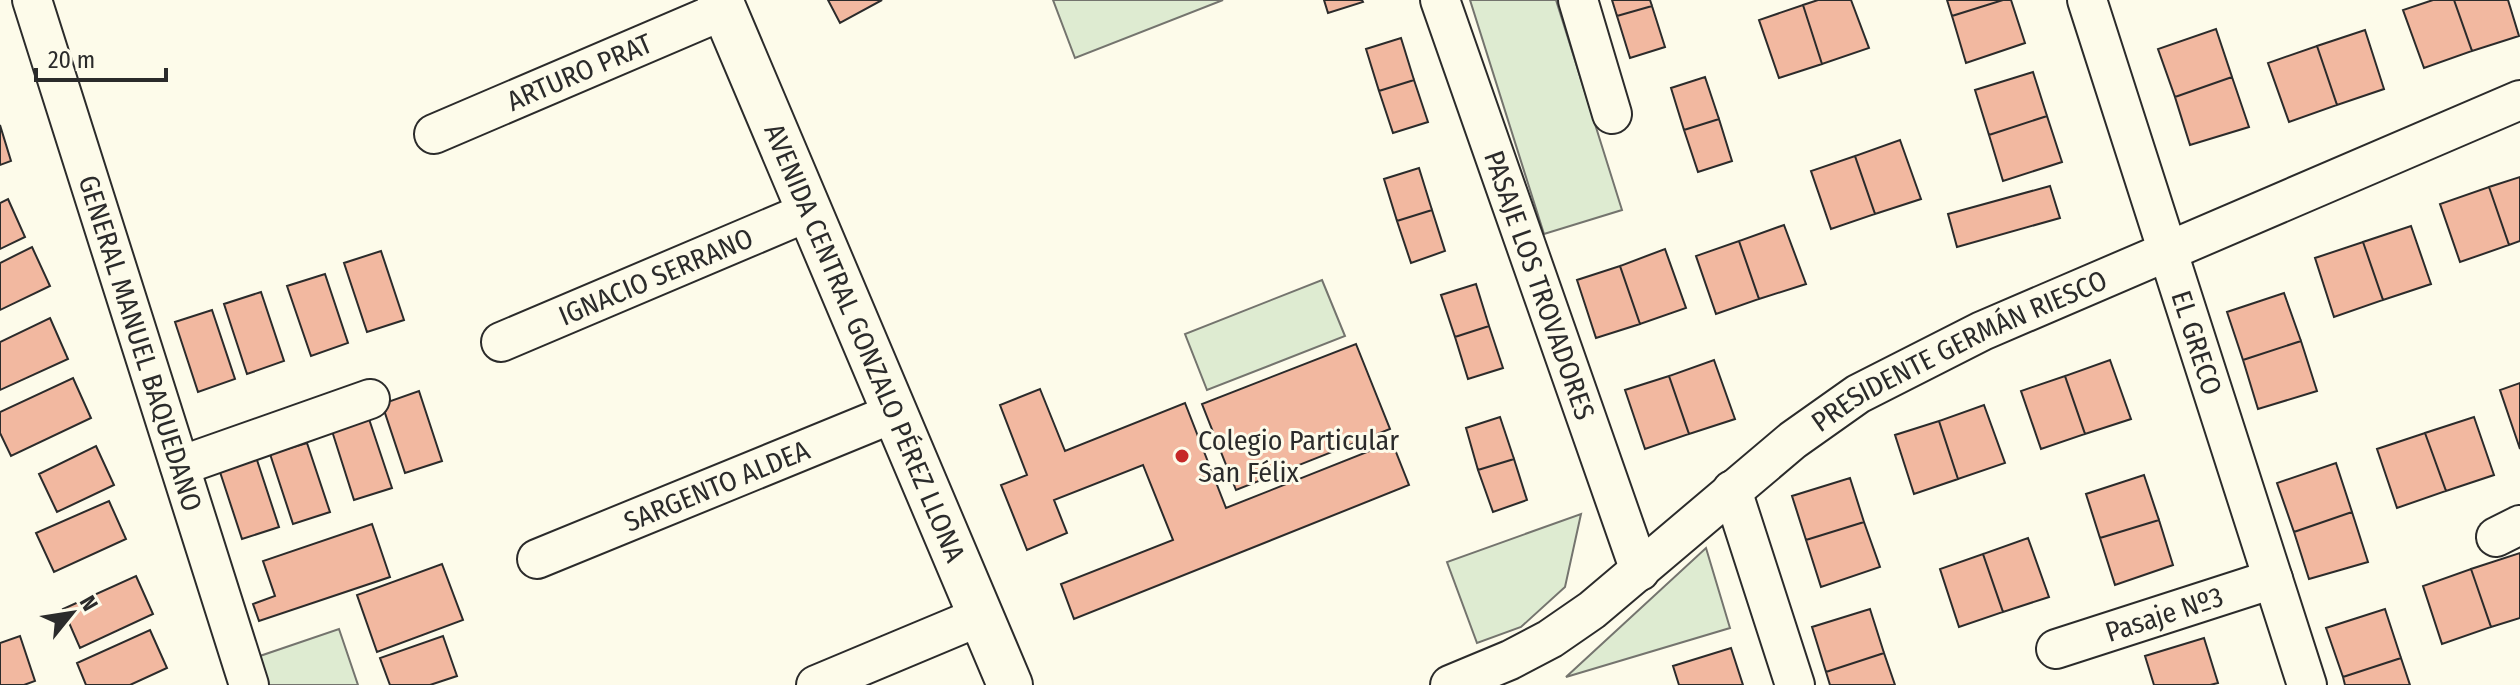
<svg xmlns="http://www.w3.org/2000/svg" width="2520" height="685" viewBox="0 0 2520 685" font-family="'Fira Sans Condensed',sans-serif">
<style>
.green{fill:#deebd1;stroke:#74746e;stroke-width:2}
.building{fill:#f2b8a0;stroke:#2b2b2b;stroke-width:2}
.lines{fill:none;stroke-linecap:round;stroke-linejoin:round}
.street-casing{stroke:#2b2b2b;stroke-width:42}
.secondary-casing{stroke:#2b2b2b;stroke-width:48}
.street{stroke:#fdfbea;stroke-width:38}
.secondary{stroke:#fdfbea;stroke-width:44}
.poi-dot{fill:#c62828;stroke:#fdfbea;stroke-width:3}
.labels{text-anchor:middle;stroke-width:6;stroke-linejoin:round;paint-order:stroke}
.street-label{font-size:28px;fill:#2b2b2b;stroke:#fdfbea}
.poi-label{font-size:28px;fill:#2b2b2b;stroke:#fdfbea;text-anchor:start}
</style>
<rect width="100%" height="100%" fill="#fdfbea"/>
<path class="green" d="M1053 0H1223L1075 58Z
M1470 0H1556L1622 210 1544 234Z
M1322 280 1345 336 1207 390 1185 334Z
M1581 514 1565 587 1521 627 1477 643 1447 562Z
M1706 548 1730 628 1566 677Z
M339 629 358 685H266L257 657Z"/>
<path class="building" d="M828 0H882L840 23Z
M1324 0H1362L1363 2 1328 13Z
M1612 0H1650L1652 6 1617 16Z
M1818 0H1851L1869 48 1822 64 1803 5Z
M1947 0H2003L1952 16Z
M2003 0H2011L2025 43 1966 63 1952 16Z
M2433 0H2454L2472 51 2424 68 2403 10Z
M2454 0H2508L2519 36 2472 51Z
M1803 5 1822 64 1779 78 1759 20Z
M1652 6 1665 47 1630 58 1617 16Z
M2216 29 2232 77 2175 97 2158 49Z
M2365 30 2384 89 2337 105 2317 46Z
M1401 38 1414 80 1379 91 1366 49Z
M2317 46 2337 105 2289 122 2268 63Z
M2033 72 2047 116 1989 135 1975 90Z
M1705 77 1719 119 1684 130 1671 88Z
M2232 77 2249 127 2190 145 2175 97Z
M1414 80 1428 122 1393 133 1379 91Z
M2047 116 2062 162 2003 181 1989 135Z
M1719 119 1732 161 1698 172 1684 130Z
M0 125 11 161 0 165Z
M1900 140 1921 199 1875 214 1855 156Z
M1855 156 1875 214 1831 229 1811 171Z
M1419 168 1432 210 1397 221 1384 179Z
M2520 177V241L2509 245 2489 187Z
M2050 186 2060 218 1957 247 1948 214Z
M2489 187 2509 245 2460 262 2440 204Z
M8 199 25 237 0 249V203Z
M1432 210 1445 251 1411 263 1397 221Z
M1784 225 1806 284 1759 299 1739 241Z
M2411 226 2431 284 2383 300 2363 242Z
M1739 241 1759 299 1716 314 1696 256Z
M2363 242 2383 300 2334 317 2315 258Z
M32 247 50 286 0 310V263Z
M1665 249 1686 308 1640 324 1620 266Z
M381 251 404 320 367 332 344 263Z
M1620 266 1640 324 1596 338 1577 280Z
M325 274 348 343 311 356 287 286Z
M1476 284 1489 326 1455 337 1441 295Z
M261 292 284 361 247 374 224 304Z
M2284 293 2301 341 2243 360 2227 312Z
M212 310 235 379 198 392 175 322Z
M50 318 68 359 0 390V342Z
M1489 326 1503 368 1468 379 1455 337Z
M2301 341 2317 391 2258 409 2243 360Z
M1356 344 1390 429 1236 490 1202 404Z
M1714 360 1735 419 1689 434 1669 376Z
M2110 360 2131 419 2085 434 2065 376Z
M1669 376 1689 434 1645 449 1625 390Z
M2065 376 2085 434 2041 449 2021 391Z
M73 378 91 418 11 456 0 433V412Z
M2520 383V449L2500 390Z
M1040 389 1065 451 1185 403 1226 508 1392 442 1409 485 1074 619 1061 584 1173 540 1143 465 1054 500 1067 533 1027 550 1001 485 1027 475 1000 405Z
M419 391 442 461 405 473 382 404Z
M1984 405 2005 463 1958 479 1939 421Z
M1500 417 1514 459 1478 470 1466 428Z
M2474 417 2494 475 2446 491 2425 433Z
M369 419 392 488 354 500 332 431Z
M1939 421 1958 479 1914 494 1895 435Z
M2425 433 2446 491 2397 508 2377 449Z
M307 443 330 512 293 524 270 454Z
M96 446 114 485 57 512 39 474Z
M256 457 279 527 242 539 219 469Z
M1514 459 1527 500 1493 512 1478 470Z
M2336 463 2352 512 2294 532 2277 483Z
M2144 475 2159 520 2100 538 2086 494Z
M1850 478 1864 522 1806 540 1792 496Z
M109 501 126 539 54 572 36 533Z
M2352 512 2368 562 2309 579 2294 532Z
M2159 520 2173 565 2115 585 2100 538Z
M1864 522 1880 567 1821 587 1806 540Z
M372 524 390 577 259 621 253 604 275 596 263 561Z
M2028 538 2049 597 2003 612 1983 554Z
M2520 553V618L2491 627 2471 569Z
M1983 554 2003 612 1959 627 1940 569Z
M442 564 463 620 377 652 357 595Z
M2471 569 2491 627 2442 644 2423 586Z
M136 576 153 614 80 648 63 609Z
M1870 609 1884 653 1826 672 1812 627Z
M2385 609 2401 658 2343 677 2326 628Z
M150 630 167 668 130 685H86L77 663Z
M20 636 35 681 24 685H0V643Z
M443 636 457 676 430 685H390L380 658Z
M2204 638 2218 683 2210 685H2154L2145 656Z
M1731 648 1743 685H1679L1673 666Z
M1884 653 1895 685H1830L1826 672Z
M2401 658 2410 685H2345L2343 677Z"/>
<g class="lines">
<g class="street-casing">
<g id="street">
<path id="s1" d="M32 0 249 685"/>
<path id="s2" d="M1440 0 1640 571"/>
<path d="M1578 0 1612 114"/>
<path id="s3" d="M2087 0 2307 685"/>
<path id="s4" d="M434 134 724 10"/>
<path id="s5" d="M501 342 810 211"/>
<path d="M180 466 370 399"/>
<path d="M1732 490 1795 685"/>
<path d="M2496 537 2520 525"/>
<path id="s6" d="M537 559 894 413"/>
<path d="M2056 649 2273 579"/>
<path d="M816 685 981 616"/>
<path id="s7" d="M1450 685 1510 660 1550 639 1592 610 1793 440 1858 394 1982 331 2520 100"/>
</g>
</g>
<g class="secondary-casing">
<g id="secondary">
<path id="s8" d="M720 0 1010 685"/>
</g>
</g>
<use href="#street" class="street"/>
<use href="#secondary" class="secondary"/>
</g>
<circle class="poi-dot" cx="1182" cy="456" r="8"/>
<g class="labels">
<g class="street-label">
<text dy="10" stroke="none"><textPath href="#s4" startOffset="158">ARTURO PRAT</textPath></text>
<text dy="10" stroke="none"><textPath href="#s5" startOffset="168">IGNACIO SERRANO</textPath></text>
<text dy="10" stroke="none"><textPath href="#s2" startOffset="302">PASAJE LOS TROVADORES</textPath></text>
<text dy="10" stroke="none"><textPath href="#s1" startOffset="360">GENERAL MANUEL BAQUEDANO</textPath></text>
<text dy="10" stroke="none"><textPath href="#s8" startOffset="372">AVENIDA CENTRAL GONZALO PÉREZ LLONA</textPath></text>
<text dy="10" stroke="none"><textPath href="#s3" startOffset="360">EL GRECO</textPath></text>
<text dy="10" stroke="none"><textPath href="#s7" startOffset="614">PRESIDENTE GERMÁN RIESCO</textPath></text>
<text dy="10" stroke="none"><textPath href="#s6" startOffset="194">SARGENTO ALDEA</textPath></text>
<text transform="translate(2164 614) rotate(-18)" y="10">Pasaje Nº3</text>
</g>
<g class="poi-label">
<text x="1198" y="450">Colegio Particular<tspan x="1198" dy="32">San Félix</tspan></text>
</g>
</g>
<g transform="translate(72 613) rotate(60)" stroke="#fdfbea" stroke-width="6" paint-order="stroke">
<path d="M0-6L14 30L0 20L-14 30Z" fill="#2b2b2b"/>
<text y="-12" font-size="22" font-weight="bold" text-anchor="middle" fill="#2b2b2b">N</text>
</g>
<path d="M36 68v12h130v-12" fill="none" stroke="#2b2b2b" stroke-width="4"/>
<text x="48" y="68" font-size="24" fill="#2b2b2b" stroke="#fdfbea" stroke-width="6" paint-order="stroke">20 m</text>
</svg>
